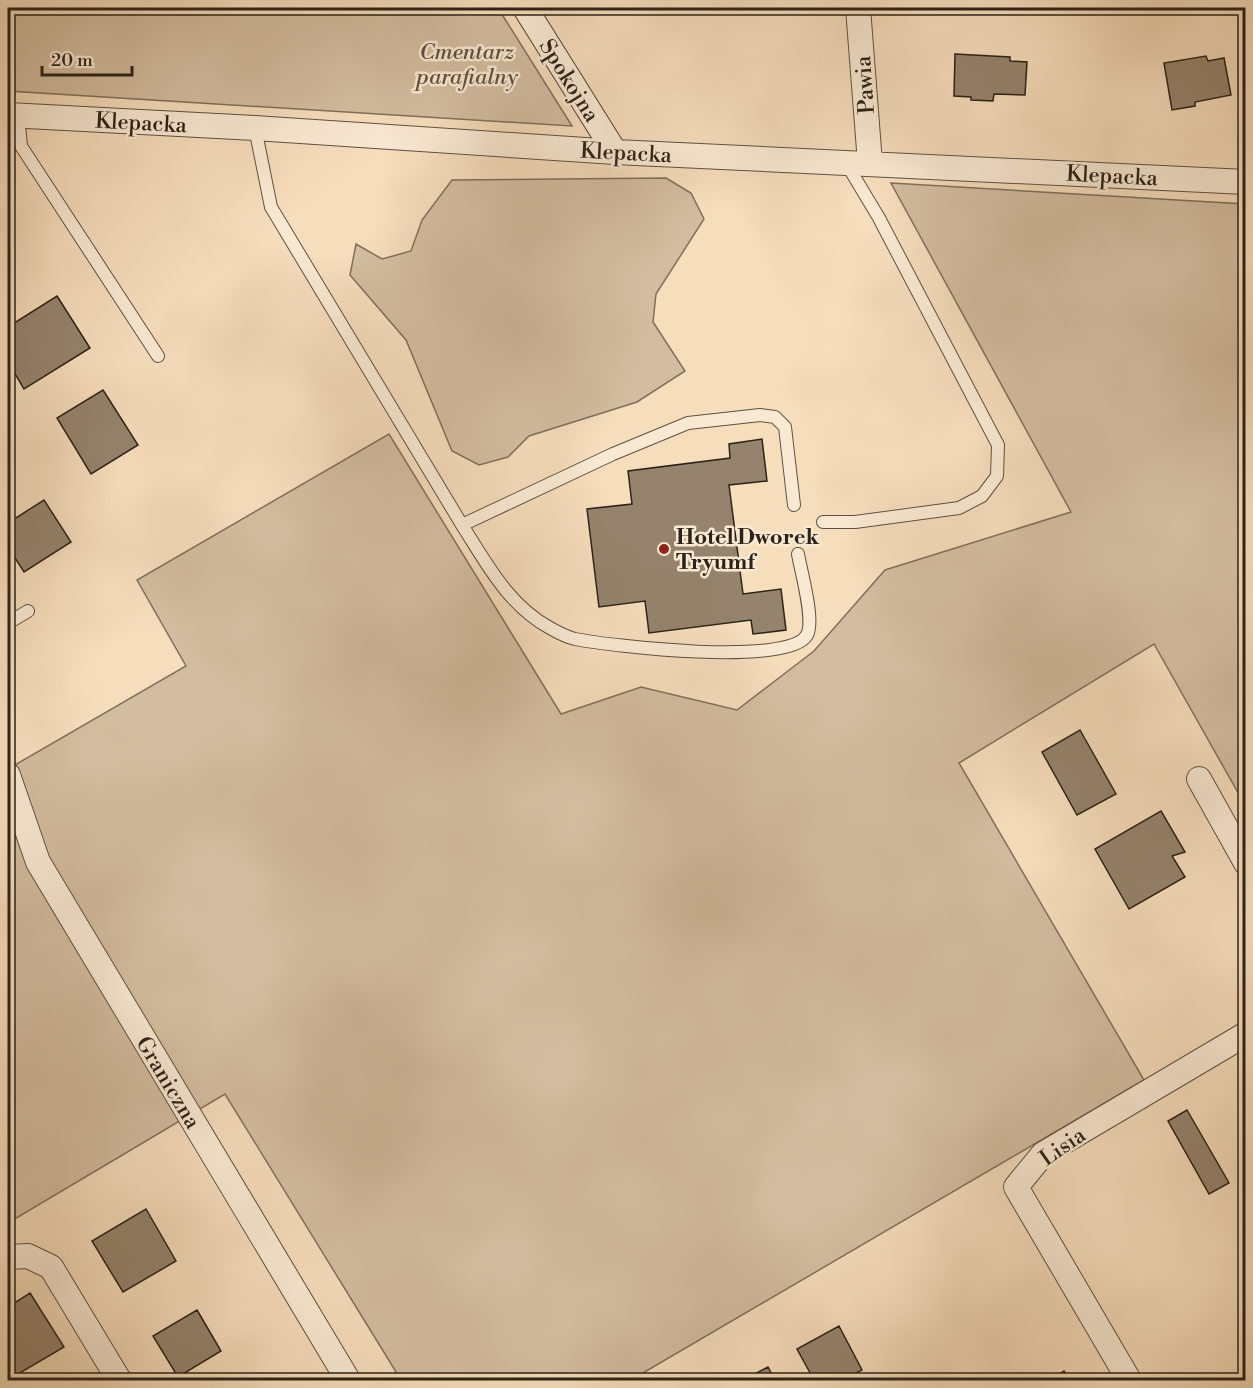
<svg xmlns="http://www.w3.org/2000/svg" width="1253" height="1388" viewBox="0 0 1253 1388" font-family="'Libre Bodoni',serif">
<style>
.green{fill:#d3bda0;stroke:#7f705c;stroke-width:1.5}
.building{fill:#95836d;stroke:#2b2218;stroke-width:1.5}
.lines{fill:none;stroke-linecap:round;stroke-linejoin:round}
.lane-casing{stroke:#5e5141;stroke-width:14}
.street-casing{stroke:#5e5141;stroke-width:26}
.lane{stroke:#f9e9d3;stroke-width:12}
.street{stroke:#f9e9d3;stroke-width:24}
.poi-dot{fill:#8f2418;stroke:#f9e9d3;stroke-width:2}
.labels{text-anchor:middle;stroke-width:5;stroke-linejoin:round;paint-order:stroke}
.park-label{font-size:22px;font-style:italic;fill:#5d5041;stroke:#f9e9d3}
.street-label{font-size:22px;fill:#2b2218;stroke:#f9e9d3}
.poi-label{font-size:22px;font-weight:bold;fill:#2b2218;stroke:#f9e9d3;text-anchor:start}
</style>
<rect width="100%" height="100%" fill="#f6ddbc"/>
<filter id="stains"><feTurbulence type="fractalNoise" baseFrequency=".00333" numOctaves="4"/><feColorMatrix values="0 0 0 0 .2 0 0 0 0 .09 0 0 0 0 .02 0 0 0 .5 -.17"/></filter>
<radialGradient id="worn" r=".72"><stop offset=".6" stop-color="#630" stop-opacity="0"/><stop offset="1" stop-color="#630" stop-opacity=".3"/></radialGradient>
<path class="green" d="M8 8H498L572 126 8 91Z
M666 178 691 193 704 219 656 294 653 322 685 371 637 402 529 436 508 457 479 465 452 451 406 340 350 275 356 244 382 259 411 251 422 220 452 180Z
M891 183 1245 204V805L1154 644 959 763 1144 1080 631 1380H401L225 1094 8 1223V769L186 666 137 580 389 434 561 714 641 687 737 710 814 651 885 570 1071 512Z"/>
<path class="building" d="M906 8H952L953 12 906 14Z
M955 54 1010 57V61L1027 62 1025 95 994 94 993 101 971 100V97L954 96Z
M1206 56 1208 61 1224 58 1231 95 1195 102V106L1172 110 1164 63Z
M57 296 90 348 24 389 8 362V327Z
M103 390 138 445 91 474 57 418Z
M762 439 767 481 729 485 743 594 781 589 786 630 753 634 751 620 649 633 645 601 599 607 587 509 632 504 628 471 730 458 729 444Z
M44 500 71 542 24 572 8 547V523Z
M1080 730 1116 794 1077 815 1042 752Z
M1161 811 1185 852 1172 856 1185 877 1129 909 1095 849Z
M1187 1110 1229 1183 1209 1194 1168 1121Z
M146 1209 176 1261 123 1292 92 1241Z
M30 1293 64 1347 8 1380V1307Z
M197 1310 221 1351 178 1377 153 1336Z
M839 1326 862 1370 843 1380H814L797 1349Z
M768 1367 775 1380H743Z
M1064 1371 1070 1380H1048L1056 1376Z"/>
<g class="lines">
<g class="lane-casing">
<path id="lane" d="M18 115 21 146 158 356
M255 128 271 207 462 525 613 454 688 423 760 415 775 417 785 427 794 505
M823 522H855L959 508 982 496 997 476 998 445 879 218 846 163
M462 525C487 564 508 605 550 628 557 632 567 637 575 639 611 646 789 667 807 635 815 620 801 572 798 554
M8 623 28 611"/>
</g>
<g class="street-casing">
<path id="street" d="M525 8 615 152
M858 8 870 163
M8 115 255 128 615 152 1246 182
M8 775 38 862 348 1380
M1199 779 1246 863
M8 1257 28 1256 51 1267 119 1380
M1129 1380 1016 1187 1043 1154 1246 1034"/>
</g>
<use href="#lane" class="lane"/>
<use href="#street" class="street"/>
</g>
<circle class="poi-dot" cx="664" cy="549" r="6"/>
<g class="labels">
<g class="park-label">
<text x="467" y="59">Cmentarz<tspan x="467" dy="25">parafialny</tspan></text>
</g>
<g class="street-label">
<text transform="translate(570 80) rotate(58)" y="8">Spokojna</text>
<text transform="translate(864 85) rotate(-94)" y="8">Pawia</text>
<text transform="translate(141 122) rotate(3)" y="8">Klepacka</text>
<text transform="translate(626 152) rotate(3)" y="8">Klepacka</text>
<text transform="translate(1112 175) rotate(3)" y="8">Klepacka</text>
<text transform="translate(169 1082) rotate(59)" y="8">Graniczna</text>
<text transform="translate(1062 1146) rotate(-35)" y="8">Lisia</text>
</g>
<g class="poi-label">
<text x="676" y="544">Hotel Dworek<tspan x="676" dy="25">Tryumf</tspan></text>
</g>
</g>
<rect width="1253" height="1388" fill="none" stroke="#f6ddbc" stroke-width="30"/>
<rect x="9" y="9" width="1235" height="1370" fill="none" stroke="#2b2218" stroke-width="3"/>
<rect x="15" y="15" width="1223" height="1358" fill="none" stroke="#2b2218" stroke-width="1.5"/>
<path d="M42 66v9h90v-9" fill="none" stroke="#2b2218" stroke-width="3"/>
<text x="51" y="66" font-size="18" fill="#2b2218" stroke="#f9e9d3" stroke-width="4.5" paint-order="stroke">20 m</text>
<rect width="100%" height="100%" filter="url(#stains)"/>
<rect width="100%" height="100%" fill="url(#worn)"/>
</svg>
